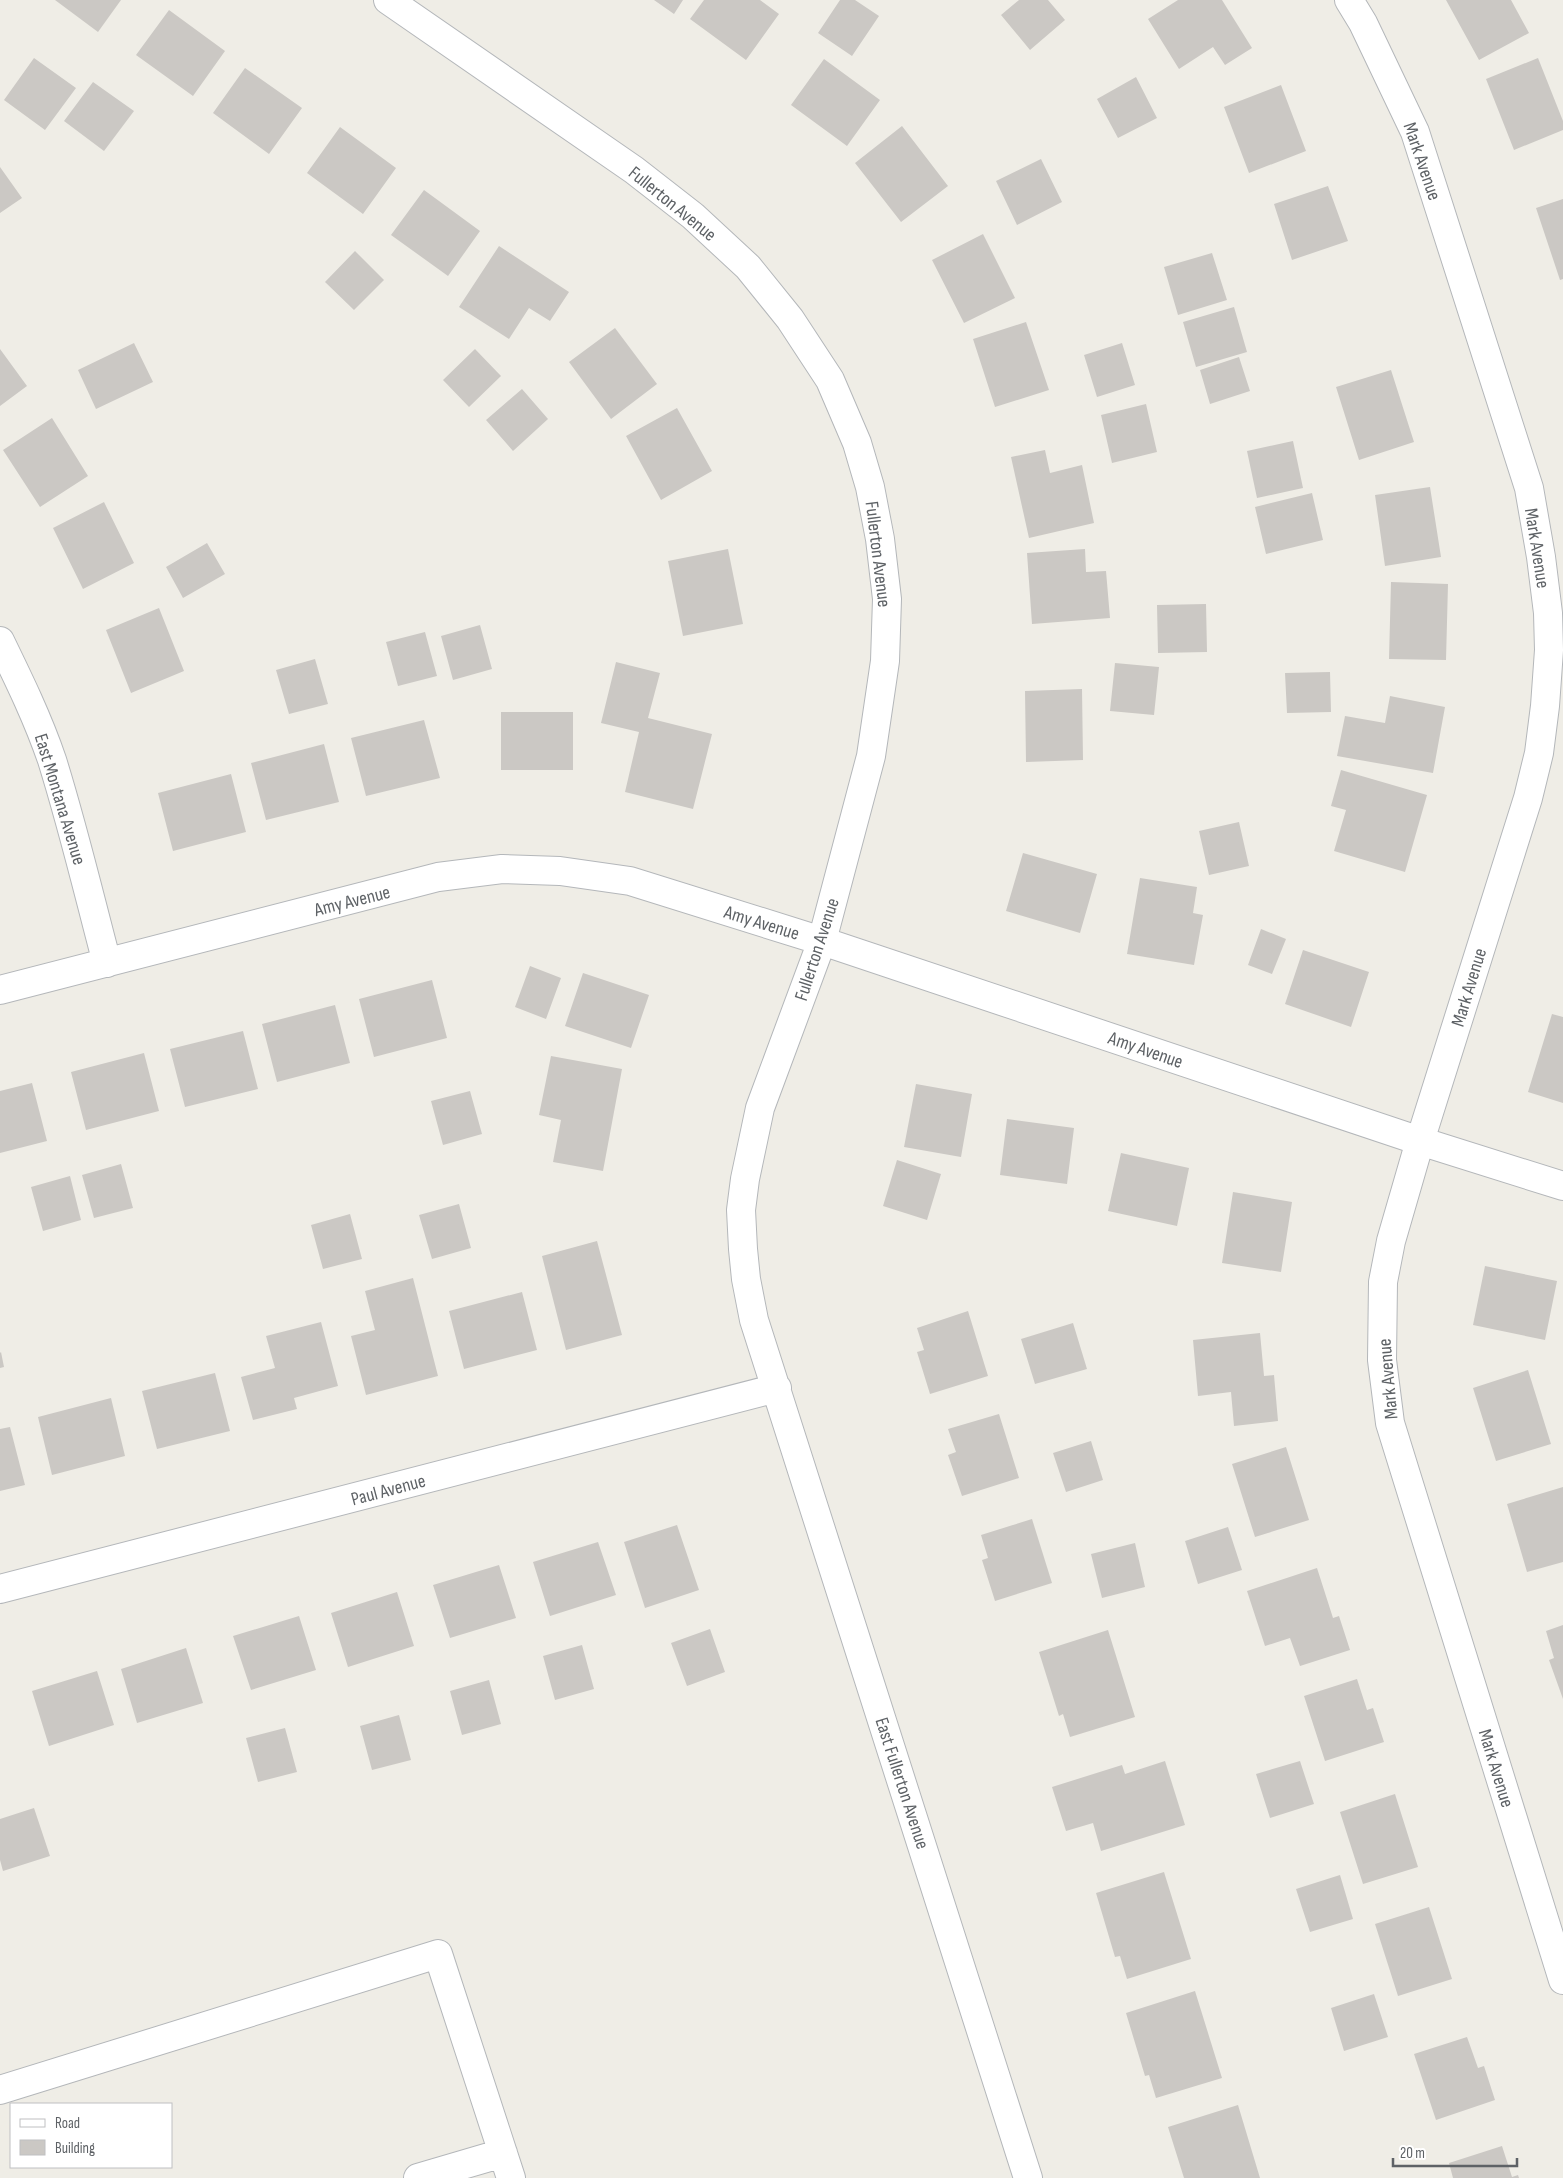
<svg xmlns="http://www.w3.org/2000/svg" width="1563" height="2178" viewBox="0 0 1563 2178" font-family="'Sofia Sans Condensed',sans-serif">
<style>
.building{fill:#cbc8c4}
.lines{fill:none;stroke-linecap:round;stroke-linejoin:round}
.minor-casing{stroke:#b4b7ba;stroke-width:30}
.minor{stroke:#fff;stroke-width:28}
.labels{text-anchor:middle;stroke-width:5;stroke-linejoin:round;paint-order:stroke}
.street-label{font-size:19px;fill:#5e6266;stroke:#fff}
</style>
<rect width="100%" height="100%" fill="#efede6"/>
<path class="building" d="M55 0H121L98 32Z
M654 0H683L674 14Z
M704 0H760L779 14 746 60 690 19Z
M840 0H855L879 16 852 56 818 33Z
M1019 0H1048L1065 20 1030 50 1001 15Z
M1178 0H1222L1252 48 1225 65 1213 47 1179 69 1148 19Z
M1446 0H1511L1529 33 1479 60Z
M169 10 225 51 193 96 136 55Z
M34 58 76 88 45 130 4 100Z
M1538 58 1563 121V130L1514 150 1486 79Z
M824 59 880 100 847 146 791 105Z
M245 68 302 108 269 154 213 113Z
M1136 77 1157 118 1118 138 1097 99Z
M93 82 134 111 104 151 64 121Z
M1281 85 1306 151 1249 173 1224 107Z
M902 126 948 186 901 222 855 163Z
M340 127 396 168 363 214 307 173Z
M1041 159 1062 202 1017 225 996 181Z
M0 167 22 198 0 213Z
M1328 186 1348 241 1292 260 1274 204Z
M424 190 480 231 448 276 391 235Z
M1563 199V279L1560 280 1536 208Z
M983 234 1015 298 964 323 932 260Z
M499 246 569 292 550 321 529 308 509 339 459 307Z
M355 251 384 280 354 310 325 282Z
M1212 253 1227 300 1178 315 1164 267Z
M1234 307 1247 352 1196 367 1183 322Z
M1026 322 1049 390 995 407 973 339Z
M615 328 657 384 611 419 569 362Z
M134 343 153 382 96 409 78 370Z
M1122 343 1135 385 1097 397 1084 355Z
M0 349 27 386 0 406Z
M475 349 501 376 469 407 443 380Z
M1239 357 1250 391 1210 404 1200 370Z
M1391 370 1414 442 1359 460 1336 387Z
M522 389 548 419 513 451 486 420Z
M1146 404 1157 452 1112 463 1101 415Z
M677 408 712 471 661 500 626 436Z
M52 418 88 476 40 507 3 450Z
M1293 441 1303 488 1257 498 1247 451Z
M1045 450 1050 473 1082 465 1094 523 1029 538 1011 457Z
M1430 487 1441 557 1385 566 1375 495Z
M1312 493 1323 540 1266 554 1255 507Z
M104 502 134 563 83 589 53 528Z
M207 543 225 574 183 598 166 567Z
M728 549 743 624 683 636 668 561Z
M1085 549 1086 572 1106 571 1110 618 1032 624 1027 553Z
M1391 582 1448 584 1446 660 1389 659Z
M1206 604 1207 652 1158 653 1157 605Z
M159 608 184 671 131 693 106 630Z
M480 625 492 669 453 680 441 636Z
M425 632 437 676 398 686 386 642Z
M315 659 328 704 289 714 276 670Z
M616 662 660 673 648 718 712 734 693 809 625 792 639 732 601 723Z
M1115 663 1159 667 1154 715 1110 711Z
M1330 672 1331 712 1287 713 1285 673Z
M1082 689 1083 760 1026 762 1025 691Z
M1390 696 1445 707 1433 773 1337 756 1345 716 1385 723Z
M501 712H573V770H501Z
M424 720 440 778 366 796 351 738Z
M324 744 339 802 266 820 251 763Z
M1341 770 1427 795 1405 872 1334 851 1346 810 1331 806Z
M231 774 246 832 173 851 158 793Z
M1239 822 1249 866 1209 875 1199 831Z
M1023 853 1097 874 1080 933 1006 911Z
M1140 878 1197 887 1193 913 1203 915 1194 965 1127 954Z
M1261 929 1286 939 1272 974 1248 965Z
M1303 950 1369 972 1351 1027 1285 1004Z
M530 966 561 978 546 1019 515 1007Z
M583 973 649 995 631 1048 565 1026Z
M432 980 447 1038 374 1057 359 999Z
M335 1005 350 1063 277 1082 262 1024Z
M1552 1014 1563 1017V1103L1528 1092Z
M243 1031 258 1089 185 1107 170 1049Z
M144 1053 159 1111 86 1130 71 1072Z
M551 1056 622 1069 603 1171 553 1162 561 1120 539 1115Z
M32 1083 47 1141 0 1153V1091Z
M916 1084 972 1094 961 1157 904 1147Z
M470 1091 482 1134 443 1145 431 1101Z
M1007 1119 1074 1128 1067 1184 1000 1175Z
M1121 1153 1189 1168 1177 1226 1108 1211Z
M897 1160 941 1174 927 1220 883 1206Z
M121 1164 133 1208 94 1218 82 1175Z
M70 1176 81 1220 43 1231 31 1187Z
M1233 1192 1292 1202 1281 1272 1222 1263Z
M459 1204 471 1248 432 1259 419 1215Z
M350 1214 362 1259 323 1269 311 1225Z
M597 1241 622 1335 566 1350 542 1256Z
M1485 1266 1557 1281 1545 1340 1473 1325Z
M413 1278 438 1376 366 1395 351 1336 375 1330 365 1291Z
M522 1292 537 1350 464 1369 449 1311Z
M968 1311 988 1376 930 1394 917 1352 924 1350 917 1328Z
M321 1322 338 1386 294 1398 297 1409 253 1420 241 1377 275 1368 266 1336Z
M1073 1323 1087 1369 1035 1384 1021 1339Z
M1260 1333 1264 1376 1274 1375 1278 1421 1234 1426 1231 1392 1198 1396 1193 1340Z
M1 1352 4 1367 0 1368V1353Z
M1528 1370 1551 1444 1496 1461 1473 1388Z
M215 1373 230 1431 157 1449 142 1391Z
M111 1398 125 1456 52 1475 38 1417Z
M999 1414 1019 1478 962 1496 948 1455 956 1452 948 1429Z
M10 1427 25 1485 0 1491V1429Z
M1091 1441 1103 1480 1066 1492 1053 1453Z
M1286 1447 1309 1520 1255 1537 1232 1464Z
M1563 1487V1562L1527 1572 1507 1504Z
M1032 1519 1052 1583 995 1601 982 1560 988 1558 981 1535Z
M677 1525 699 1590 645 1608 624 1542Z
M1228 1527 1242 1570 1198 1584 1185 1541Z
M598 1542 616 1595 550 1616 533 1562Z
M1135 1543 1145 1587 1102 1598 1091 1554Z
M499 1565 516 1618 450 1638 433 1585Z
M1317 1568 1333 1618 1339 1616 1350 1650 1300 1666 1290 1638 1265 1646 1247 1591Z
M397 1592 414 1646 348 1667 331 1613Z
M299 1616 316 1670 251 1690 233 1636Z
M1563 1625V1699L1549 1660 1554 1658 1546 1631Z
M710 1629 725 1672 687 1686 671 1643Z
M1108 1630 1135 1717 1070 1737 1063 1714 1059 1716 1039 1652Z
M582 1645 594 1689 555 1700 543 1656Z
M186 1648 203 1703 137 1723 121 1669Z
M97 1671 114 1725 49 1746 32 1691Z
M1357 1679 1367 1710 1373 1708 1384 1742 1325 1761 1304 1696Z
M489 1680 501 1724 462 1735 450 1691Z
M399 1715 411 1760 372 1770 360 1726Z
M285 1728 297 1772 258 1782 246 1738Z
M1165 1761 1185 1825 1101 1851 1093 1823 1066 1831 1052 1787 1122 1765 1125 1774Z
M1300 1761 1314 1804 1270 1818 1256 1774Z
M1395 1794 1418 1867 1363 1884 1340 1812Z
M34 1808 50 1856 3 1871 0 1860V1819Z
M1164 1872 1191 1959 1127 1979 1120 1956 1115 1957 1096 1893Z
M1340 1875 1353 1919 1310 1932 1296 1889Z
M1429 1907 1452 1979 1398 1996 1375 1924Z
M1195 1991 1222 2078 1156 2098 1149 2075 1145 2076 1126 2013Z
M1374 1994 1388 2037 1344 2051 1331 2008Z
M1467 2037 1478 2068 1484 2066 1495 2100 1436 2120 1414 2054Z
M1238 2105 1260 2178H1184L1168 2127Z
M1502 2146 1512 2177 1518 2175 1519 2178H1453L1449 2163Z"/>
<g class="lines">
<g class="minor-casing">
<path id="minor" d="M388 0 634 170 693 216 748 267 790 319 830 380 857 443 870 487 880 539 887 599 885 661 871 756 822 941 760 1108 745 1179 741 1210 743 1249 746 1279 754 1320 1028 2178
M1349 0 1363 23 1415 132 1529 488 1541 557 1548 613 1549 650 1545 706 1539 753 1528 798 1420 1141 1391 1241 1383 1282 1382 1360 1390 1423 1563 1980
M0 641C19 680 38 719 52 760 73 827 89 895 107 963
M0 990 438 877 502 869 560 871 630 881 822 941 1420 1141 1563 1186
M0 1589 777 1388
M0 2090 438 1954 511 2178
M418 2178 503 2153"/>
</g>
<use href="#minor" class="minor"/>
</g>
<g class="labels">
<g class="street-label">
<text transform="translate(1423 161) rotate(71)" y="7">Mark Avenue</text>
<text transform="translate(673 203) rotate(39)" y="7">Fullerton Avenue</text>
<text transform="translate(1538 548) rotate(81)" y="7">Mark Avenue</text>
<text transform="translate(879 554) rotate(83)" y="7">Fullerton Avenue</text>
<text transform="translate(61 799) rotate(73)" y="7">East Montana Avenue</text>
<text transform="translate(352 900) rotate(-14)" y="7">Amy Avenue</text>
<text transform="translate(762 922) rotate(17)" y="7">Amy Avenue</text>
<text transform="translate(816 949) rotate(-72)" y="7">Fullerton Avenue</text>
<text transform="translate(1468 987) rotate(-73)" y="7">Mark Avenue</text>
<text transform="translate(1146 1049) rotate(19)" y="7">Amy Avenue</text>
<text transform="translate(1387 1379) rotate(-95)" y="7">Mark Avenue</text>
<text transform="translate(388 1489) rotate(-15)" y="7">Paul Avenue</text>
<text transform="translate(1497 1768) rotate(73)" y="7">Mark Avenue</text>
<text transform="translate(903 1783) rotate(72)" y="7">East Fullerton Avenue</text>
</g>
</g>
<rect x="10" y="2103" width="162" height="65" fill="#ffffff" stroke="#bfc0c2"/>
<rect x="20" y="2119" width="25" height="8" fill="#ffffff" stroke="#bfc0c2"/>
<text x="55" y="2128" font-size="15" fill="#5e6266">Road</text>
<rect x="20" y="2140" width="25" height="15" fill="#cbc8c4" stroke="#bfc0c2"/>
<text x="55" y="2153" font-size="15" fill="#5e6266">Building</text>
<path d="M1393 2158v8h124v-8" fill="none" stroke="#5e6266" stroke-width="2.5"/>
<text x="1400" y="2158" font-size="15" fill="#5e6266" stroke="#ffffff" stroke-width="4" paint-order="stroke">20 m</text>
</svg>
